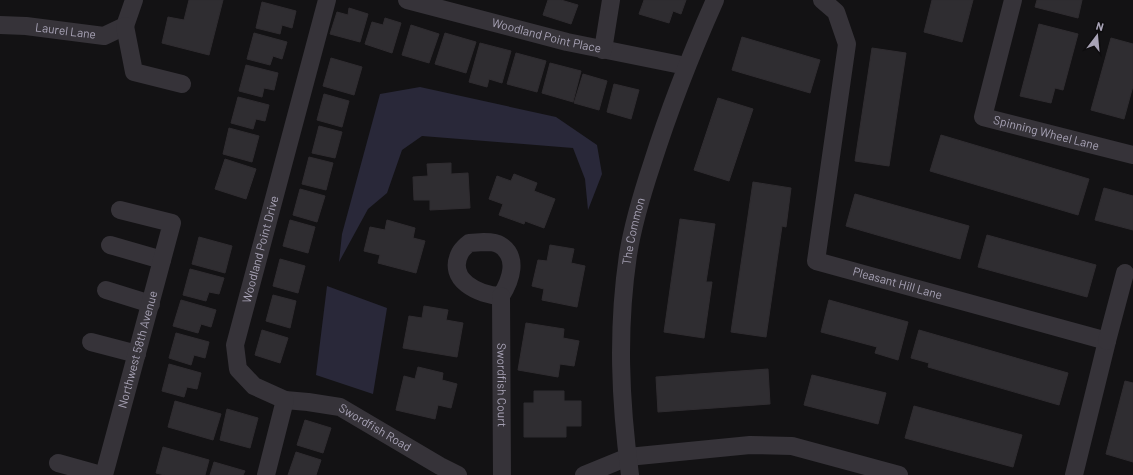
<svg xmlns="http://www.w3.org/2000/svg" width="1133" height="475" viewBox="0 0 1133 475" font-family="Barlow,sans-serif">
<style>
.water{fill:#292839}
.building{fill:#2f2d31;stroke:#2f2c30}
.lines{fill:none;stroke-linecap:round;stroke-linejoin:round}
.minor{stroke:#363339;stroke-width:18}
.labels{text-anchor:middle;stroke-width:3;stroke-linejoin:round;paint-order:stroke}
.street-label{font-size:12px;fill:#a8a3b6;stroke:#0e0d0f}
</style>
<rect width="100%" height="100%" fill="#131214"/>
<path class="water" d="M420 87 556 117 597 145 602 174 588 210 585 179 573 148 422 136 402 150 387 193 368 209 339 262 342 234 380 94Z
M327 286 387 308 373 394 316 375Z"/>
<path class="building" d="M189 0H223L209 55 162 43 168 17 184 20Z
M548 0H561L578 5 571 24 543 15Z
M644 0H686L681 14 673 11 669 23 639 14Z
M932 0H973L962 42 924 32Z
M1037 0H1082L1078 18 1035 7Z
M262 2 296 11 292 28 282 25 280 34 256 28Z
M349 8 368 14 360 42 330 34 337 12 348 15Z
M385 18 401 23 392 53 365 44 372 22 383 25Z
M1039 24 1078 34 1063 90 1055 88 1051 103 1020 96Z
M411 25 439 34 429 63 402 55Z
M254 33 287 42 282 59 273 56 270 65 247 59Z
M445 33 476 42 466 73 435 64Z
M742 37 820 60 810 93 732 70Z
M1111 38 1133 44V86L1124 119 1091 110Z
M480 43 511 51 502 83 489 79 487 87 469 82Z
M872 48 906 53 889 166 855 161Z
M516 53 546 61 537 92 507 84Z
M331 58 362 67 354 95 323 86Z
M550 63 581 71 573 102 542 93Z
M246 65 278 73 274 90 264 88 262 97 239 91Z
M583 74 607 81 599 110 574 103Z
M614 84 639 90 631 119 607 112Z
M324 94 349 101 342 127 317 120Z
M238 97 269 105 265 121 256 119 253 129 231 123Z
M718 98 753 109 729 181 694 170Z
M319 126 342 132 335 158 312 153Z
M229 128 259 136 252 162 223 154Z
M941 135 1089 179 1078 215 930 171Z
M309 157 333 163 326 190 302 184Z
M225 159 256 169 246 199 215 189Z
M451 163V174L468 173 470 208 430 210V200H414L413 177 428 176 427 164Z
M514 174 537 183 534 191 555 199 544 228 525 221 524 224 499 215 503 204 489 199 497 176 511 181Z
M753 182 791 188 786 227 782 226 766 337 731 332Z
M1104 188 1133 196V230L1095 220Z
M300 189 325 196 317 222 293 215Z
M855 194 969 226 960 259 846 226Z
M680 219 715 224 706 282H712L704 338 664 332Z
M290 220 315 227 308 253 283 246Z
M387 220 415 228 413 238 425 241 416 273 378 263 380 255 364 251 370 227 385 230Z
M987 235 1096 265 1087 297 978 267Z
M199 237 232 246 225 273 192 264Z
M550 245 574 249 571 263 585 266 577 307 542 300 544 289 532 286 538 260 547 261Z
M280 259 305 266 298 293 273 286Z
M190 269 224 278 219 294 209 292 206 301 183 295Z
M273 295 296 301 290 328 266 321Z
M181 300 216 310 211 327 201 324 198 333 173 326Z
M829 300 908 322 898 360 875 353 877 347 821 332Z
M424 306 448 310 446 320 463 323 457 357 403 348 409 316 422 318Z
M526 323 564 329 563 338 579 341 574 366 560 364 558 377 518 370Z
M262 330 288 338 280 363 255 355Z
M919 330 1068 373 1059 405 928 367 929 363 911 358Z
M176 333 209 342 205 358 194 355 191 365 169 358Z
M169 364 201 373 197 389 187 387 184 397 162 391Z
M418 367 443 373 442 380 457 384 451 408 438 405 435 419 396 410 404 376 415 379Z
M768 369 770 404 658 412 656 377Z
M812 375 886 393 878 424 804 405Z
M1125 381 1133 383V462L1106 454Z
M534 391H564V401H581V426H566V437H524V403H534Z
M175 401 221 414 213 440 168 427Z
M914 406 1022 435 1013 467 905 438Z
M227 409 258 418 250 448 220 440Z
M305 420 331 428 323 453 297 445Z
M163 447 209 460 205 475H165L156 473Z
M296 452 321 460 316 475H288Z
M214 462 245 471 243 475H210Z"/>
<g class="lines">
<g class="minor">
<path id="s1" d="M407 0 567 42 686 66"/>
<path id="s2" d="M822 0 836 12 847 44 816 261 1107 341 1074 475"/>
<path id="s3" d="M1013 0 983 117 1133 155"/>
<path id="s4" d="M0 25 26 26 104 36 125 26 134 0"/>
<path d="M125 26 134 72 182 84"/>
<path d="M603 50 611 0"/>
<path d="M484 242C489 242 496 242 500 245 519 257 511 280 501 296 479 295 446 280 460 253 462 249 466 246 469 243Z"/>
<path d="M110 245 162 260"/>
<path d="M106 290 151 304"/>
<path id="s5" d="M501 296 502 475"/>
<path d="M1107 341 1125 273"/>
<path d="M91 342 137 354"/>
<path id="s6" d="M285 400 308 402 340 407 440 466 458 475"/>
<path d="M58 463 101 475"/>
<path id="s7" d="M104 475 172 223 120 210"/>
<path id="s8" d="M266 475 285 400 254 386 238 369 235 345 327 0"/>
<path d="M584 475 628 457 750 445 792 446 899 475"/>
<path id="s9" d="M630 475C620 400 617 330 628 255 633 224 642 194 652 164 670 107 691 54 715 0"/>
</g>
</g>
<g class="labels">
<g class="street-label">
<text dy="4" stroke="none"><textPath href="#s4" startOffset="66">Laurel Lane</textPath></text>
<text dy="4" stroke="none"><textPath href="#s1" startOffset="144">Woodland Point Place</textPath></text>
<text dy="4" stroke="none"><textPath href="#s3" startOffset="186">Spinning Wheel Lane</textPath></text>
<text dy="4" stroke="none"><textPath href="#s9" startOffset="245">The Common</textPath></text>
<text dy="4" stroke="none"><textPath href="#s8" startOffset="258">Woodland Point Drive</textPath></text>
<text dy="4" stroke="none"><textPath href="#s2" startOffset="356">Pleasant Hill Lane</textPath></text>
<text dy="4" stroke="none"><textPath href="#s7" startOffset="130">Northwest 58th Avenue</textPath></text>
<text dy="4" stroke="none"><textPath href="#s5" startOffset="89">Swordfish Court</textPath></text>
<text dy="4" stroke="none"><textPath href="#s6" startOffset="96">Swordfish Road</textPath></text>
</g>
</g>
<g transform="translate(1097 36) rotate(16)" stroke="#0e0d0f" stroke-width="3" paint-order="stroke">
<path d="M0-3L7 15L0 10L-7 15Z" fill="#a8a3b6"/>
<text y="-6" font-size="11" font-weight="bold" text-anchor="middle" fill="#a8a3b6">N</text>
</g>
</svg>
